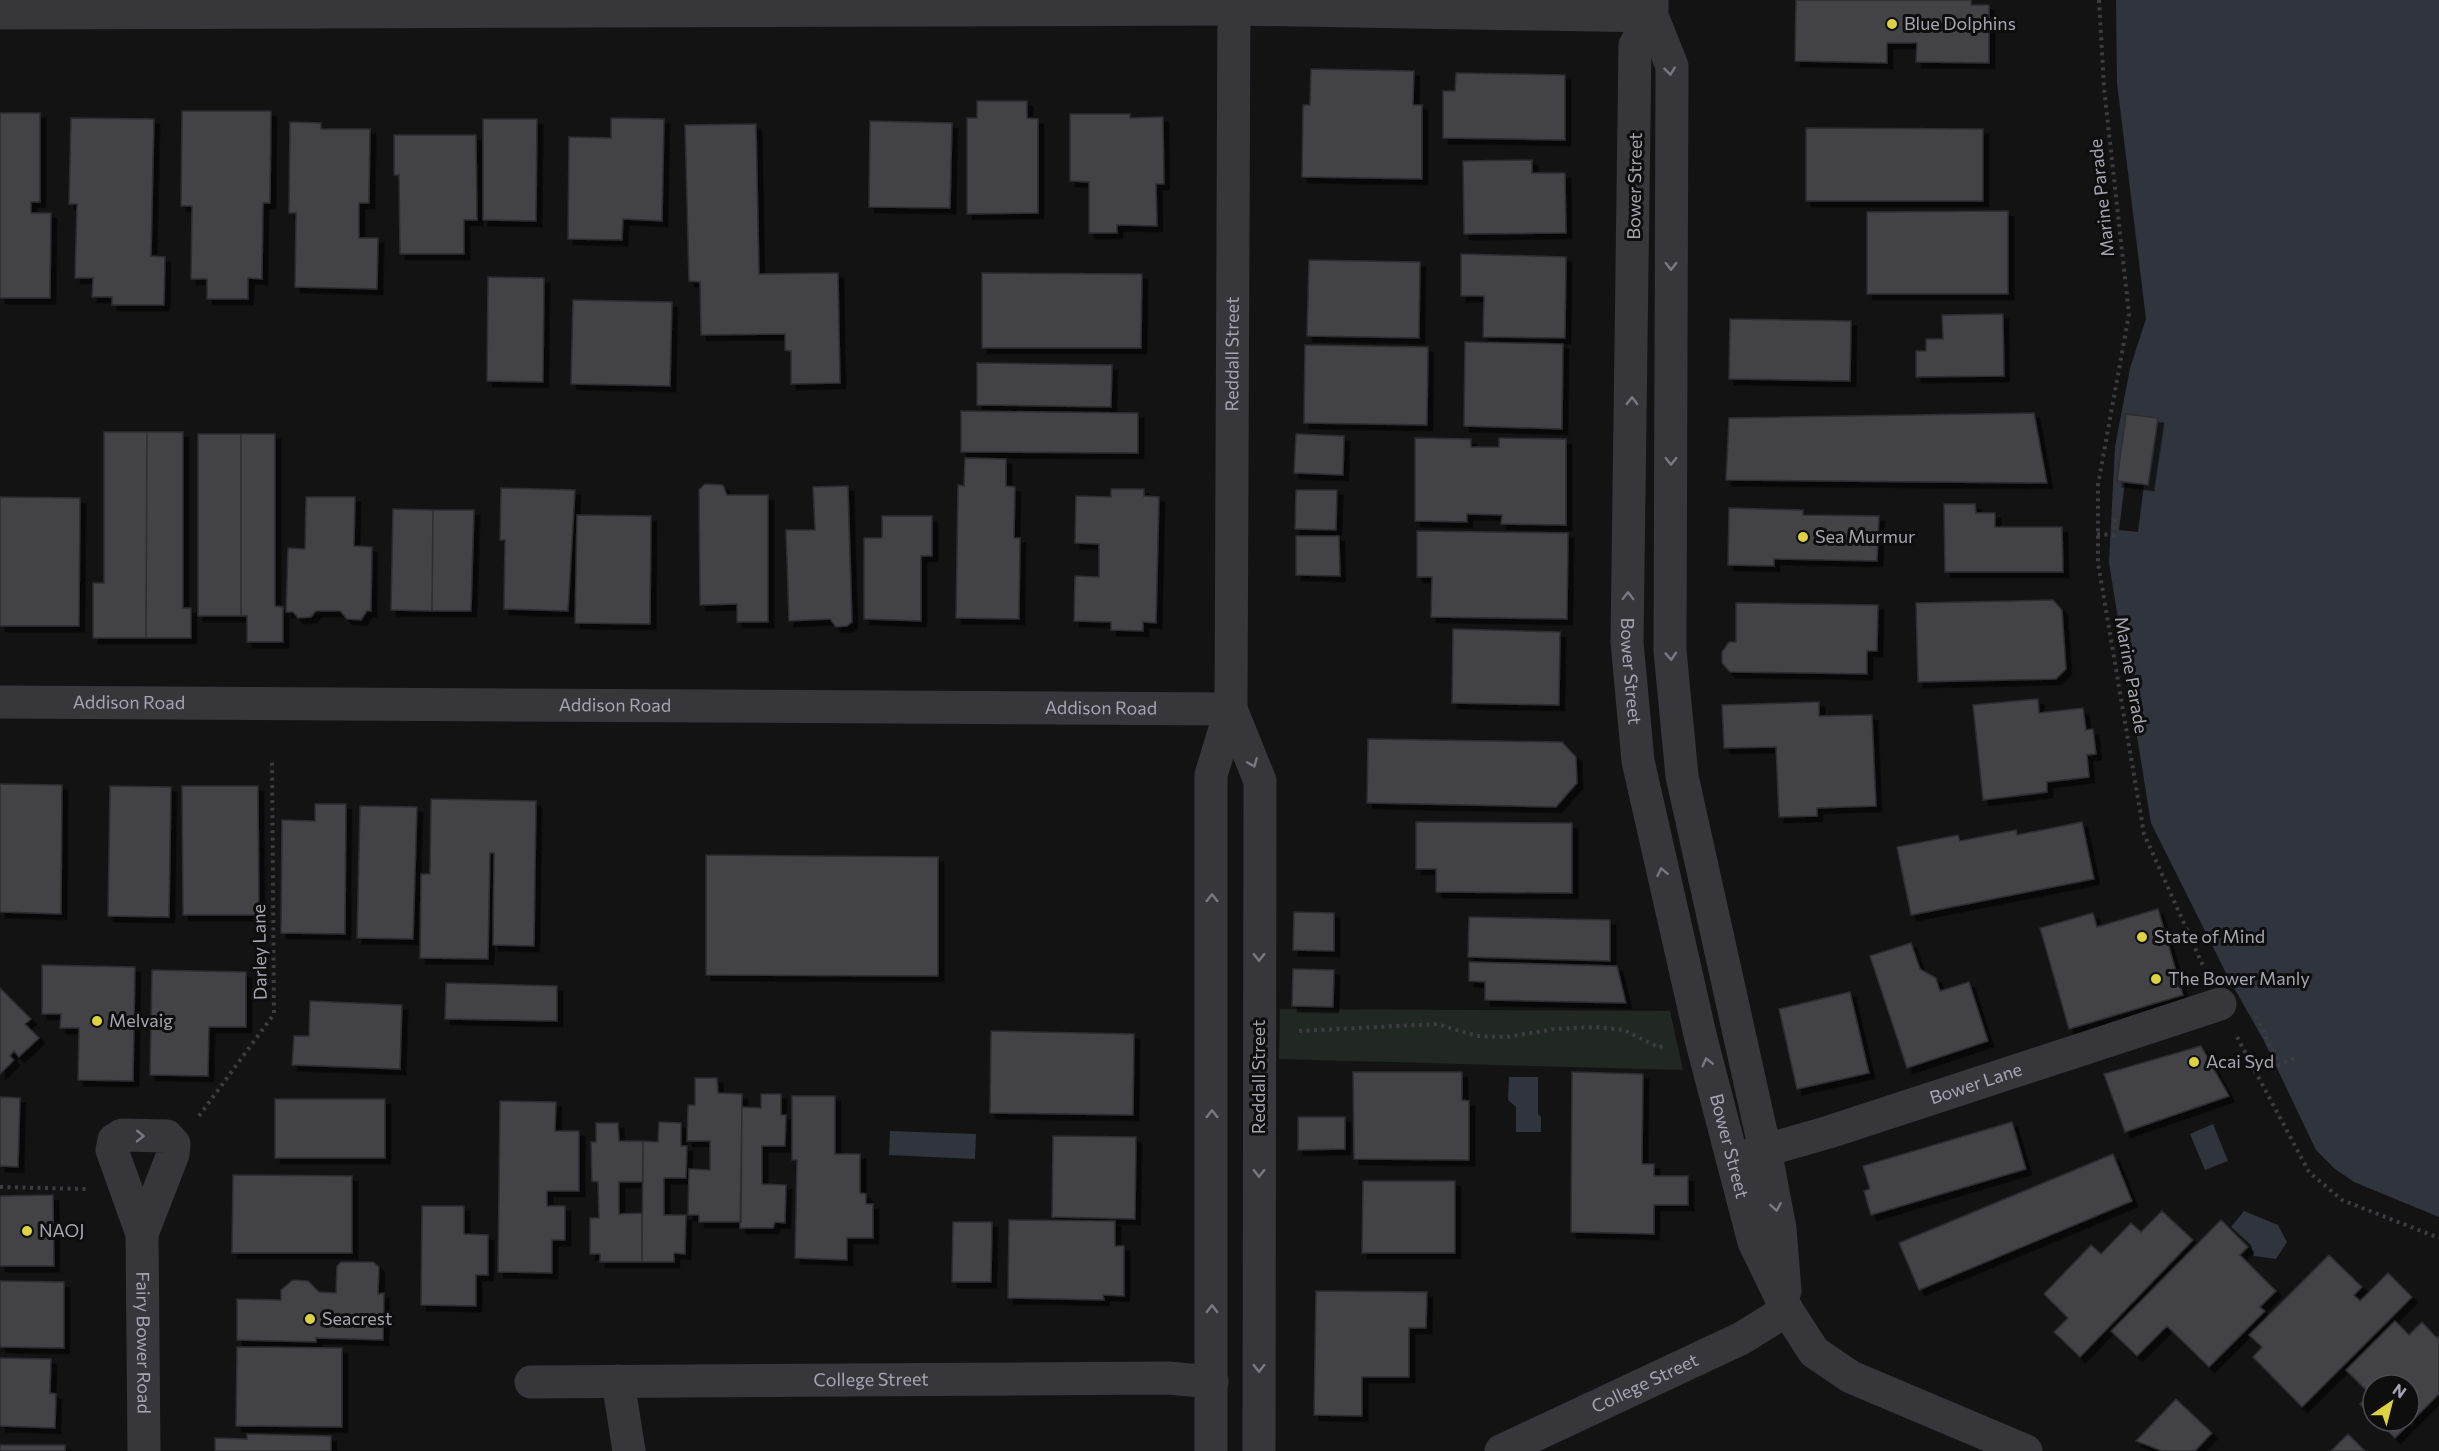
<svg xmlns="http://www.w3.org/2000/svg" width="2439" height="1451" viewBox="0 0 2439 1451" font-family="Commissioner,sans-serif">
<style>
.green{fill:#212824}
.water{fill:#2f343d}
.pier{fill:#131314}
.building{fill:#424247;stroke:#2e2d30;stroke-width:1.5;filter:url(#shadow)}
.lines{fill:none;stroke-linecap:round;stroke-linejoin:round}
.path{stroke:#3c3c41;stroke-width:4;stroke-dasharray:3 4.5;stroke-linecap:butt}
.minor{stroke:#37363b;stroke-width:33}
.oneway{stroke:#7a7983}
.poi-dot{fill:#ddd242;stroke:#0e0e0f;stroke-width:2}
.labels{text-anchor:middle;stroke-width:6;stroke-linejoin:round;paint-order:stroke}
.poi-label{font-size:18px;fill:#a6a6b3;stroke:#0e0e0f;text-anchor:start}
.street-label{font-size:18px;fill:#a6a6b3;stroke:#0e0e0f}
</style>
<defs>
<filter id="shadow"><feDropShadow dx="5.5" dy="5.5" stdDeviation="0" flood-color="#0009"/></filter>
</defs>
<rect width="100%" height="100%" fill="#131314"/>
<path class="green" d="M1280 1009 1670 1011 1683 1070 1279 1059Z"/>
<path class="water" d="M2116 0H2439V1217L2354 1182 2335 1169 2316 1150 2263 1039 2229 979 2151 823 2109 563 2115 447 2130 368 2146 319 2117 83Z
M1509 1077H1538V1114L1541 1117V1132H1516V1107L1508 1100Z
M2213 1124 2228 1161 2205 1170 2190 1134Z
M890 1131 976 1134 975 1159 889 1155Z
M2244 1211 2278 1225 2287 1242 2276 1259 2254 1256 2251 1245 2231 1227Z"/>
<path class="pier" d="M2125 482 2144 485 2138 532 2119 530Z"/>
<path class="building" d="M1796 0H1971V5H1989V63L1916 62 1917 43H1887V63L1795 61Z
M1311 69 1414 71 1413 105H1422V179L1302 177 1303 105H1310Z
M1456 73 1565 75V140L1443 138V91H1455Z
M977 101H1027V118L1038 119V213L967 214V118H977Z
M182 111H271L270 203H263L262 279 248 278V299H207V279H191L192 206H181Z
M0 113H40V202H31V213H51L50 298H0Z
M1070 114H1130V118L1163 117 1164 184H1156L1157 226 1117 225V233H1089V182L1070 181Z
M71 118 154 119 151 256 165 257 164 305H112V297H92L93 278H75L77 204H69Z
M611 118 664 119 662 221 623 219 622 240 568 239 569 137 611 138Z
M483 119H537L536 221 483 220Z
M870 121 952 123 950 208 869 207Z
M290 122 321 123V129H370L369 203H359V238H378L377 289 295 287 296 213H289Z
M756 124 759 274 838 273 840 383 791 384V351L785 350V334L701 335 700 282 689 281 685 125Z
M1806 128 1983 129V201H1806Z
M394 135H476L477 220H464V254H400L399 175H394Z
M1532 160V173H1565L1566 233 1464 234 1463 161Z
M2008 211V294H1867V212Z
M1461 254 1566 257 1565 338 1483 337 1484 296H1461Z
M1309 260 1420 262 1419 338 1307 336Z
M982 273 1142 274 1141 348H982Z
M488 277 544 278 543 382 487 381Z
M573 300 672 302 670 386 571 384Z
M2003 314 2004 376 1916 377V351H1926V339H1943L1942 315Z
M1730 319 1851 321 1850 381 1729 379Z
M1465 342 1563 344 1562 429 1464 426Z
M1305 345 1428 347 1427 425 1304 423Z
M977 363 1112 365 1111 407 977 405Z
M961 411 1138 413V453L961 452Z
M2034 413 2047 483 1726 480 1729 418Z
M2126 414 2158 418 2148 485 2117 481Z
M104 432H147L146 638H93V583H104Z
M147 432H183V608H191V638H146Z
M198 434H241V616H198Z
M241 434H275V606L283 607V642H247V616H241Z
M1296 434 1344 436 1343 475 1294 473Z
M1415 438 1471 439V447H1499V438L1566 439V525L1501 524 1502 515 1467 514V522L1415 521Z
M965 458 1006 459V486L1015 487 1014 538H1020L1019 619 956 618 958 485 964 486Z
M705 484 723 485 727 495H768V622H737V604L700 605 699 490Z
M848 486 852 622 847 626 836 627 830 619 789 621 786 530H815L813 487Z
M501 488 575 490 568 611 504 609 505 540H500Z
M1111 489H1144V496L1159 497 1156 623 1143 622V631L1111 630V622L1074 621 1075 576 1099 577V544L1075 543 1076 496 1111 497Z
M1296 490H1337L1336 530 1295 529Z
M0 497 80 498 79 626H0Z
M306 497H355L354 546 372 547 371 611H367L361 620 347 619 340 611H316L311 617 298 618 293 612H286L288 548 305 549Z
M1944 504H1975L1976 513H1995V527H2062L2063 572H1945Z
M1729 508 1803 510V515L1879 516 1877 561 1774 559V566L1728 565Z
M393 509 433 510 432 611 391 610Z
M433 510H474L471 611H432Z
M577 515 651 516 650 624 575 623Z
M882 516H932V556H921V621L864 619V538H882Z
M1417 531 1568 533 1567 619 1431 617 1432 577H1417Z
M1296 536H1339L1340 576 1296 575Z
M2053 600 2062 610 2066 669 2056 679 1918 682 1916 603Z
M1736 603 1878 605 1877 651H1867V674L1730 672 1722 663V652L1729 642H1736Z
M1453 629 1560 632 1559 705 1452 703Z
M2038 699 2039 713 2083 708 2086 730 2093 729 2096 754 2087 755 2089 777 2047 782V792L1983 800 1973 705Z
M1819 702V716L1872 715 1876 806 1817 808V816L1779 817 1776 747 1724 748 1722 705Z
M1368 739 1562 742 1576 757 1577 783 1556 807 1367 803Z
M0 784 62 785 61 914 0 912Z
M110 786 171 787 169 917 108 916Z
M182 786H258L259 915H183Z
M431 799 536 801 534 946 493 945 494 853H490L488 959 420 958 421 874H430Z
M315 804H346L345 934 281 933 282 820 315 821Z
M360 806 417 807 413 939 357 938Z
M1416 822 1572 823V893L1436 892V869H1416Z
M2082 822 2094 879 1911 915 1897 847 1958 835 1960 841 2016 830 2017 835Z
M706 855 938 857V976L706 975Z
M2158 909 2183 995 2069 1029 2040 928 2093 913 2097 927Z
M1294 912 1334 913V951L1293 950Z
M1469 917 1610 920V961L1468 957Z
M1911 943 1920 969 1936 978 1940 991 1969 982 1988 1041 1907 1068 1870 956Z
M1469 962 1617 966 1626 1003 1485 1000V982L1469 981Z
M42 965 135 967 133 1081 78 1080 79 1028H60L61 1014H42Z
M1293 969 1334 970 1333 1007 1292 1006Z
M152 970 246 972V1027H209L208 1076 150 1075Z
M446 983 557 986V1021L445 1019Z
M0 988 31 1019 25 1024 39 1038 19 1057 14 1051 10 1056 14 1060 0 1074Z
M1850 992 1869 1073 1797 1089 1779 1009Z
M310 1001 402 1005 400 1069 292 1065 294 1036H309Z
M991 1031 1134 1034 1133 1115 990 1113Z
M2201 1046 2229 1096 2125 1132 2104 1074Z
M1353 1072H1462V1100L1469 1101V1160L1354 1159Z
M1572 1072 1643 1074 1642 1164H1654V1176H1688V1205H1654V1234L1571 1232Z
M695 1078H717L718 1093 742 1094 741 1222H699V1215H688L689 1169 710 1170V1141H687L688 1105H695Z
M761 1094H781V1115H786L785 1146H762V1184L786 1185 785 1223 775 1222 773 1228H740L742 1107 761 1108Z
M792 1096H835V1154H860V1193L866 1194V1204H873V1238H847V1260L795 1258 797 1160H792Z
M0 1097 20 1098 18 1167 0 1166Z
M275 1099H385V1158H275Z
M500 1101 556 1102 555 1131H579V1191H547V1206H565V1240H552V1273L498 1272Z
M1298 1117H1345V1149L1298 1150Z
M659 1122 681 1123V1146H687L686 1178H664V1215H686L685 1254 674 1253V1262H642L643 1141 658 1142Z
M2012 1122 2026 1169 1871 1215 1864 1191 1870 1189 1863 1166Z
M596 1123H618L619 1141H643V1182H619V1214L642 1213V1262H600V1254H590V1218H599L598 1182 592 1181 591 1142H596Z
M1053 1136 1136 1137 1135 1219 1052 1217Z
M2113 1154 2132 1201 1919 1290 1899 1243Z
M233 1175 352 1176V1253H232Z
M1363 1181H1455V1253H1362Z
M53 1195 54 1266H0V1196Z
M422 1206H464V1234L488 1235V1275H476V1306L421 1305Z
M2162 1211 2193 1240 2080 1357 2054 1332 2068 1318 2044 1294 2091 1245 2101 1254 2131 1223 2141 1232Z
M1009 1220 1115 1221V1246H1124V1296L1103 1295 1104 1300 1008 1298Z
M2221 1220 2248 1247 2240 1255 2276 1291 2260 1307 2265 1311 2209 1367 2167 1326 2137 1356 2111 1331Z
M953 1222H992L991 1282H952Z
M2329 1255 2362 1287 2354 1295 2360 1301 2388 1273 2412 1297 2302 1407 2253 1357 2262 1347 2249 1335Z
M341 1262H373L379 1267 378 1294 384 1293 383 1340 316 1338V1342L237 1340V1299L281 1300V1290L293 1280 308 1281 319 1292 336 1293 337 1266Z
M0 1281 64 1282V1348L0 1347Z
M1316 1291 1427 1292 1426 1328H1409V1377H1362V1416L1314 1415Z
M2395 1321 2409 1335 2422 1322 2437 1338 2439 1336V1394L2395 1438 2377 1421H2409V1385H2373V1417L2360 1404 2370 1394 2346 1370Z
M237 1347 342 1348V1427L236 1426Z
M0 1358 51 1359 50 1393 56 1394 55 1428 0 1426Z
M2176 1399 2212 1433 2195 1451H2162L2136 1441Z
M247 1434 331 1436V1451H215V1438L247 1439Z
M2348 1434 2365 1451H2331Z
M0 1445H65V1451H0Z"/>
<g class="lines">
<path class="path" d="M2099 0 2104 88 2129 314 2098 485V563L2144 834 2204 968
M2097 534 2114 535 2115 517
M2256 1016 2279 1065 2294 1058
M1299 1031 1437 1024 1477 1036 1507 1037 1555 1029 1596 1027 1624 1030 1658 1047 1665 1046
M2237 1037 2309 1172 2342 1200 2439 1238
M199 1116 274 1014 272 761
M0 1187 86 1189"/>
<g class="minor">
<path d="M1652 2V16L1672 66 1670 651 1682 776 1765 1150 1780 1228 1785 1291"/>
<path d="M0 13 1234 9 1652 16"/>
<path id="s1" d="M1652 16 1635 45 1627 642 1638 761 1701 1039 1754 1242 1787 1310 1814 1352 1851 1377 2026 1451"/>
<path id="s2" d="M0 702 1231 709"/>
<path d="M1231 709 1260 781 1259 1451"/>
<path id="s3" d="M1745 1156 1829 1132 2220 1004"/>
<path id="s4" d="M142 1234 173 1154 174 1144 167 1136 122 1135 114 1140 112 1150 142 1234 144 1451"/>
<path d="M618 1381 629 1451"/>
<path id="s5" d="M531 1382 1168 1378 1212 1382"/>
<path id="s6" d="M1211 1451V775L1231 709 1234 0"/>
<path id="s7" d="M1501 1451 1742 1338 1787 1310"/>
</g>
</g>
<defs><path id="oneway-chevron" d="M-2-3.5L2.5 0L-2 3.5" fill="none" stroke-width="1.6" stroke-linecap="round" stroke-linejoin="round" transform="scale(1.5)"/></defs>
<g class="oneway">
<use href="#oneway-chevron" transform="translate(1670 71) rotate(84)"/>
<use href="#oneway-chevron" transform="translate(1671 266) rotate(90)"/>
<use href="#oneway-chevron" transform="translate(1632 401) rotate(-89)"/>
<use href="#oneway-chevron" transform="translate(1671 461) rotate(90)"/>
<use href="#oneway-chevron" transform="translate(1628 596) rotate(-89)"/>
<use href="#oneway-chevron" transform="translate(1671 656) rotate(86)"/>
<use href="#oneway-chevron" transform="translate(1253 763) rotate(68)"/>
<use href="#oneway-chevron" transform="translate(1662 872) rotate(-102)"/>
<use href="#oneway-chevron" transform="translate(1212 898) rotate(-90)"/>
<use href="#oneway-chevron" transform="translate(1259 957) rotate(90)"/>
<use href="#oneway-chevron" transform="translate(1707 1062) rotate(-104)"/>
<use href="#oneway-chevron" transform="translate(1212 1114) rotate(-90)"/>
<use href="#oneway-chevron" transform="translate(140 1136) rotate(1)"/>
<use href="#oneway-chevron" transform="translate(1259 1173) rotate(90)"/>
<use href="#oneway-chevron" transform="translate(1776 1207) rotate(80)"/>
<use href="#oneway-chevron" transform="translate(1212 1309) rotate(-90)"/>
<use href="#oneway-chevron" transform="translate(1259 1368) rotate(90)"/>
</g>
<g class="poi-dot">
<circle cx="1892" cy="24" r="6"/>
<circle cx="1803" cy="537" r="6"/>
<circle cx="2142" cy="937" r="6"/>
<circle cx="2156" cy="979" r="6"/>
<circle cx="97" cy="1021" r="6"/>
<circle cx="2194" cy="1062" r="6"/>
<circle cx="27" cy="1231" r="6"/>
<circle cx="310" cy="1319" r="6"/>
</g>
<g class="labels">
<g class="poi-label">
<text x="1904" y="30">Blue Dolphins</text>
<text x="1815" y="543">Sea Murmur</text>
<text x="2154" y="943">State of Mind</text>
<text x="2168" y="985">The Bower Manly</text>
<text x="109" y="1027">Melvaig</text>
<text x="2206" y="1068">Acai Syd</text>
<text x="39" y="1237">NAOJ</text>
<text x="322" y="1325">Seacrest</text>
</g>
<g class="street-label">
<text transform="translate(1635 186) rotate(-89)" y="6">Bower Street</text>
<text transform="translate(2102 198) rotate(-96)" y="6">Marine Parade</text>
<text dy="6" stroke="none"><textPath href="#s6" startOffset="1100">Reddall Street</textPath></text>
<text dy="6" stroke="none"><textPath href="#s1" startOffset="660">Bower Street</textPath></text>
<text transform="translate(2131 675) rotate(80)" y="6">Marine Parade</text>
<text dy="6" stroke="none"><textPath href="#s2" startOffset="129">Addison Road</textPath></text>
<text dy="6" stroke="none"><textPath href="#s2" startOffset="615">Addison Road</textPath></text>
<text dy="6" stroke="none"><textPath href="#s2" startOffset="1101">Addison Road</textPath></text>
<text transform="translate(260 952) rotate(-91)" y="6">Darley Lane</text>
<text transform="translate(1259 1077) rotate(-90)" y="6">Reddall Street</text>
<text dy="6" stroke="none"><textPath href="#s3" startOffset="242">Bower Lane</textPath></text>
<text dy="6" stroke="none"><textPath href="#s1" startOffset="1146">Bower Street</textPath></text>
<text dy="6" stroke="none"><textPath href="#s4" startOffset="369">Fairy Bower Road</textPath></text>
<text dy="6" stroke="none"><textPath href="#s5" startOffset="340">College Street</textPath></text>
<text dy="6" stroke="none"><textPath href="#s7" startOffset="159">College Street</textPath></text>
</g>
</g>
<g transform="translate(2391 1403) rotate(35)"><circle r="28" fill="#0e0e0f" stroke="#4b4b51" stroke-width="1.5"/>
<path d="M0-4.5L10 22L0 15L-10 22Z" fill="#ddd242"/>
<text y="-9" font-size="16" font-weight="bold" text-anchor="middle" fill="#a6a6b3">N</text>
</g>
</svg>
